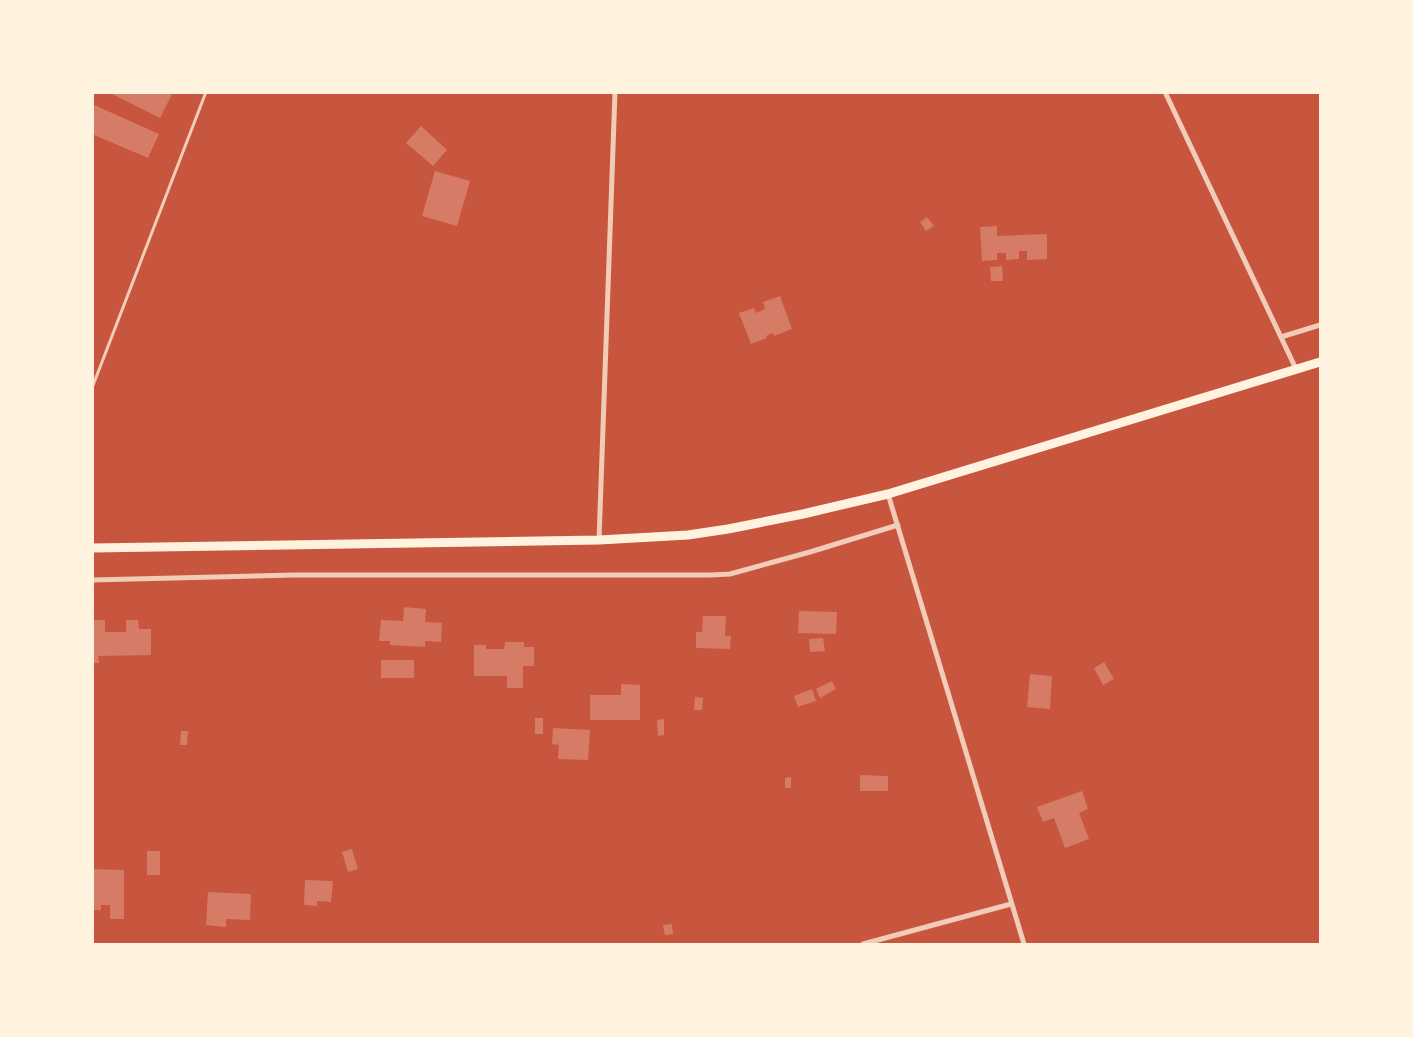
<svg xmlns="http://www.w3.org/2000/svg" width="1413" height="1037" viewBox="0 0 1413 1037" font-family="'Public Sans',sans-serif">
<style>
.building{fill:#d67c66}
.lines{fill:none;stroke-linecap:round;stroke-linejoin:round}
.service{stroke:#f1ccb7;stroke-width:3}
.minor{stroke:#f1ccb7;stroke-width:5}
.secondary{stroke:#fff3e0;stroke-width:9}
</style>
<rect width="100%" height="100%" fill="#c8553d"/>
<path class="building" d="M108 92H173L160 118Z
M92 104 159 134 148 158 92 134Z
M421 126 447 150 433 166 406 143Z
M435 171 470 181 457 226 422 216Z
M927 217 934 226 926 231 920 222Z
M997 226V236L1047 234V259L1027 260V251H1019V259L1006 260V253H997V260L982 261 980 227Z
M1002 266 1003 281H991L990 267Z
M780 296 792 329 774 336 773 333 766 336 767 338 751 344 739 313 754 308 756 313 765 309 763 302Z
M404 607 426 609 425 622 442 623 441 642 425 641V647L390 645V641H379L381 620 403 621Z
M799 611 837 612 836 634 798 633Z
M703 616H726L725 636H731L730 649 696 648V632H702Z
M92 620H105V632H126V620H138L139 629H151V655L98 656 99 663H92Z
M823 638 825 651 810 652 809 639Z
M505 642H524V647H534V666H523V688H507V676H474V645H486V649H504Z
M381 660H414V678H381Z
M1104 662 1114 679 1103 685 1094 668Z
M1030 674 1052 676 1050 709 1027 707Z
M832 681 836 689 820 698 816 689Z
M621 684 640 685V720H590V695H621Z
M812 689 816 701 798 707 794 696Z
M695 697 703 698 702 710H694Z
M535 718H543V734H535Z
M664 719V735L658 736 657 720Z
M553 728 590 730 588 760 558 759 559 745 552 744Z
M181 731H188L187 745H180Z
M860 775 888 776V791H860Z
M791 777V788H785V778Z
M1082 791 1088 809 1079 813 1089 839 1065 848 1054 818 1043 822 1037 807Z
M352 849 358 869 348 872 342 852Z
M147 851H160V875H147Z
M92 869 124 870V919H110V905H101V910H92Z
M305 880 333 881 331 902 317 901V906L304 905Z
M208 892 251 894 250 920 226 919V927L206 925Z
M672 924 673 934 665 935 663 925Z"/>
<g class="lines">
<path class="service" d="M92 388 206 92"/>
<path class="minor" d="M1165 92 1296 369
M1281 337 1320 325
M888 494 1024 944
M599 540 615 92
M92 580 294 575H711L730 574 810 552 898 525
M863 944 1011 904"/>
<path class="secondary" d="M92 548 599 540 688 535 728 529 803 514 888 494 1320 362"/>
</g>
<rect width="1413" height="1037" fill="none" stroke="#fff3e0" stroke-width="188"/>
</svg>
